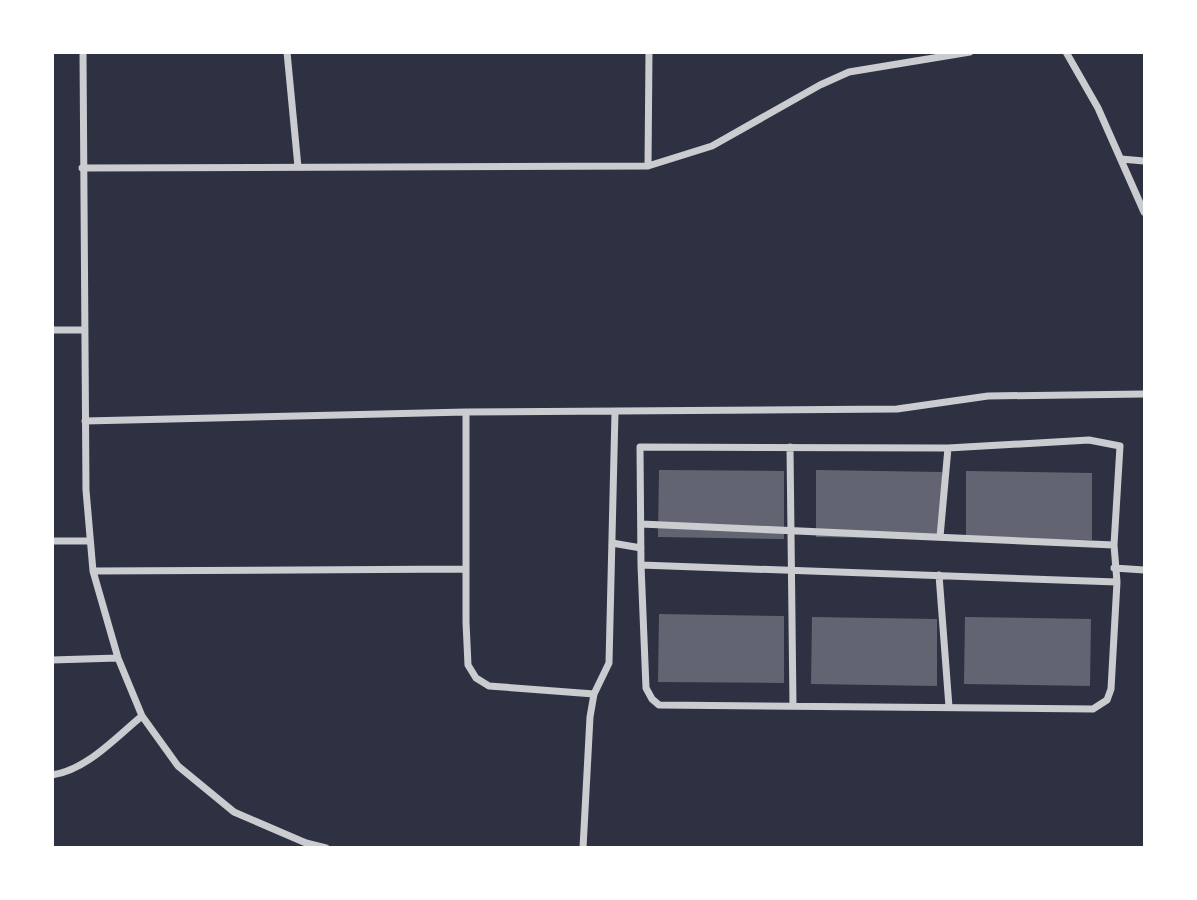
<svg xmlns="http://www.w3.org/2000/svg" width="1197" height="900" viewBox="0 0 1197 900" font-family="'Archivo Narrow',sans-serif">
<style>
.building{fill:#626471}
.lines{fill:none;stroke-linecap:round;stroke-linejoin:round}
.minor{stroke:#caccd0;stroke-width:7}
</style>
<rect width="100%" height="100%" fill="#2d3142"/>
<path class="building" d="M659 470 784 471V539L658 537Z
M816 470 942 472V539L816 537Z
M966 471 1092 473V540L966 538Z
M659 614 784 616V683L658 682Z
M812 617 937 619V686L811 684Z
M965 617 1091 619 1090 686 964 684Z"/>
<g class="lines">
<path class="minor" d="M83 52 86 490 93 571 118 658 142 716 178 766 234 812 306 843 326 848
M287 52 298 167
M1066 52 1098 108 1144 212
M1121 159 1144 161
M648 166 649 52
M82 168 648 166 712 146 820 85 849 72 970 52
M52 330H84
M466 412V622L468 665 476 678 489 686 594 694
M85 421 466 412 897 409 988 396 1144 394
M1089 440 1120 446 1114 545 1117 582 1111 689 1107 700 1093 709 659 705 652 699 646 688 641 565 640 447 948 448Z
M790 447 793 706
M641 524 1114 545
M940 537 948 448
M52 541H90
M612 543 641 548
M641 565 1117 582
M1114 568 1144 570
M93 571 466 569
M939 575 949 707
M52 660 118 658
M52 775C87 770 116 737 142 716
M583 848 590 717 594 694 609 663 615 412"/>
</g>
<rect width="1197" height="900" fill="none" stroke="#ffffff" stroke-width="108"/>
</svg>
